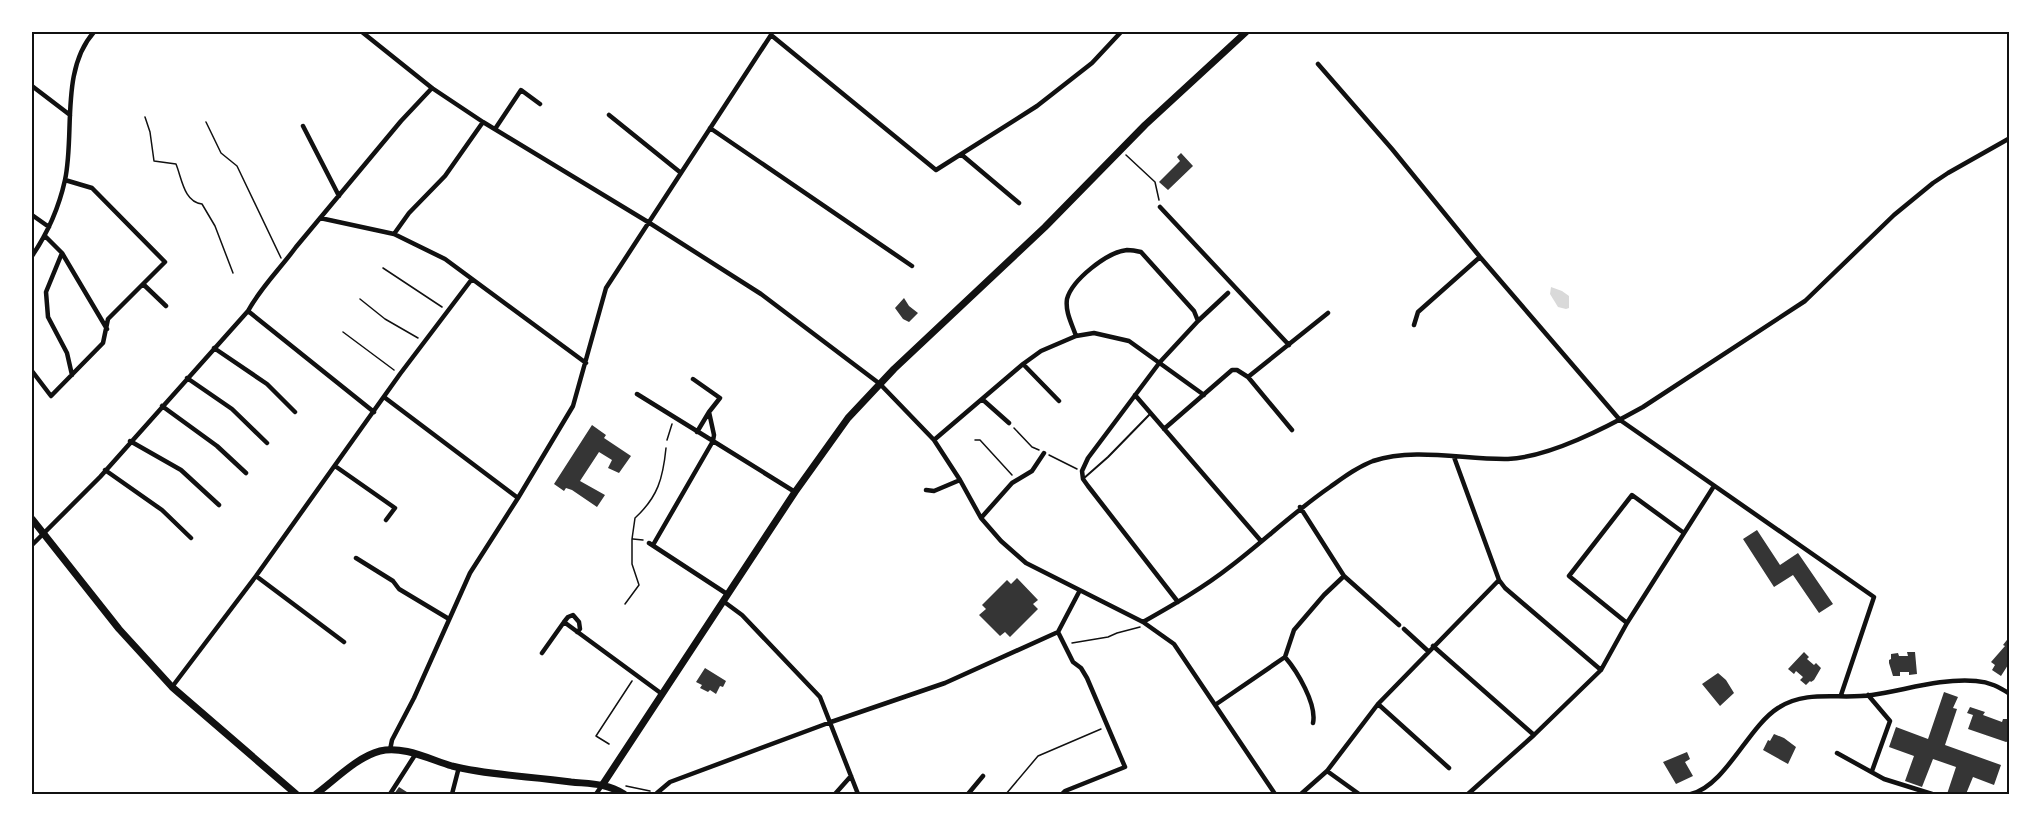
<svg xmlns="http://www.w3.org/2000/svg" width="2041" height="826" viewBox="0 0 2041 826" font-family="'Libre Baskerville',serif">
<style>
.water{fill:#d9d9d9}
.building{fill:#353535}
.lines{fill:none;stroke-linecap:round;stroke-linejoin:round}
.path{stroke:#111;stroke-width:1.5}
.service{stroke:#111;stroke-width:2}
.minor{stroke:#111;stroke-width:4.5}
.secondary{stroke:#111;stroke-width:7}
.neatline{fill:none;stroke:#111;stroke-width:2}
</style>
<rect width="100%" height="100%" fill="#fff"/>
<path class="water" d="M1551 287 1562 291 1569 296V308L1566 309 1558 307 1550 294Z"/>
<path class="building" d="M1181 153 1193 166 1168 190 1159 182 1180 161 1177 157Z
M904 298 909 306 918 313 909 322 903 319 895 308Z
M592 425 606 435 604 438 631 456 619 473 608 468 612 460 599 452 580 481 605 495 597 507 572 490 566 488 564 491 554 484Z
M1757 530 1780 565 1798 553 1833 604 1819 613 1793 575 1774 587 1743 539Z
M1017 578 1038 600 1033 604 1038 609 1010 637 1005 632 1000 636 979 615 986 609 982 605 1007 580 1011 584Z
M2010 636V666L2008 665 2001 676 1992 670 1995 665 1991 662 2005 646 2003 645Z
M1804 652 1809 657 1807 659 1814 665 1816 663 1821 668 1814 680 1811 682 1810 681 1806 685 1800 680 1803 677 1796 671 1794 674 1788 669Z
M1907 652H1915L1917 674 1909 675V672H1900V676H1893L1889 663V660L1891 659V654L1898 653 1899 656H1908Z
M705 668 726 681 723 687 720 686 716 694 710 690 708 692 700 688 702 685 696 682Z
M1718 673 1726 680 1734 693 1720 706 1702 684Z
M1944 692 1958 697 1953 708 1957 709 1945 745 2001 765 1994 785 1973 777 1966 794H1947L1956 767 1933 759 1922 787 1905 781 1914 756 1889 747 1896 727 1928 739Z
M1970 707 1985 712 1983 715 2002 722 2003 719H2010L2009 741 2006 742 1968 729 1973 715 1967 713Z
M1774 734 1784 738 1796 747 1788 764 1763 750 1768 740 1770 741Z
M1687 752 1690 759 1685 762 1693 776 1676 784 1663 762Z
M399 787 410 794H394Z"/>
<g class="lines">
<path class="path" d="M145 117 150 132 154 161 176 164C182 179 184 202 202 204L215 226 233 273
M206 122 221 153 237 166 281 258
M1126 155 1155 182 1159 200
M383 268 442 307
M360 299 385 319 418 338
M343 332 394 370
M1014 428 1032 447 1039 450
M667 440 672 424
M975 440H980L1012 475
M1049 455 1077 469
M633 539 643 540
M625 604 639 585 632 564V539L635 518C658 497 663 478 666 448
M1072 643 1108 637 1117 633 1140 627
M609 744 596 736 632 681
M626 786 650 791
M1006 794 1038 756 1101 729"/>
<path class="service" d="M1083 479 1108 457 1150 414"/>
<path class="minor" d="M362 32 432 88 483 122 648 222 761 294 880 384 934 440 960 480 981 518 1001 541 1026 563 1143 622 1174 644 1275 794
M1318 64 1392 149 1480 257 1620 420 1874 597 1841 695
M32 86 70 115
M609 115 681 173
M303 126 339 196
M710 128 912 266
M495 129 521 90 540 104
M962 155 1019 203
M1160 207 1289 345
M32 215 49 227
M320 218 394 234 445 259 586 363
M394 234 409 213 445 176 483 122
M45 236 62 253 107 329
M62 253 46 292 48 317 67 353 72 375
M32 256C47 234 59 207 65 180 75 134 60 70 94 32
M143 284 166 306
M248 311 374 412
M1198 321 1228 293
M1414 325 1418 312 1480 257
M1076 336C1072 324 1065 312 1067 299 1072 280 1107 252 1127 250 1132 250 1137 251 1141 252L1194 311 1198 321 1160 362 1088 458 1082 471 1083 479 1088 486 1178 602
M214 348 267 384 295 412
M1023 364 1059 401
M32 371 51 396 103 343 108 319 165 262 92 188 65 180
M1248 377 1292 430
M187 378 232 409 267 443
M693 379 720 398 709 412 714 435 713 441 795 492
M637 394 713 441 653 545
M1135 395 1261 541
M384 397 518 498
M982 399 1009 423
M162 406 217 446 246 473
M1164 429 1232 370H1237L1248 377 1328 313
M697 432 709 412
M934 440 1023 364 1041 351 1076 336 1094 333 1129 341 1204 395
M130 441 181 470 219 505
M1454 457 1499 580 1505 588 1601 670
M335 466 395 508 386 520
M105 470 162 510 191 538
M926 490 934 491 960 480
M1300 507 1344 576 1399 625
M981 518 1012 483 1032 471 1044 453
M649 543 727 594
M32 545 100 477 248 311C261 287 280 269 296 247L401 121 432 88
M356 558 393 581 399 589 449 619
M256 576 344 642
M723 601 742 615 820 697 858 794
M564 622 568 617 573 615 579 622 580 629 577 632
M1143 622C1173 605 1203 588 1231 566 1265 540 1295 511 1330 487 1344 477 1357 467 1373 461 1415 447 1465 460 1508 459 1550 457 1607 427 1643 407L1805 301 1894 215 1933 183 1948 173 2010 138
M1627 623 1569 576 1632 495 1684 533
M1404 629 1428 651
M1058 632 1073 662 1081 668 1087 678 1125 767 1065 791 1062 794
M1433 646 1534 735
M542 653 564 622 662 694
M1285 657C1297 671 1317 704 1313 723
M172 687 256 576 400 374 472 279
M1868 695 1890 721 1872 771
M1378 704 1449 768
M1215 705 1285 657 1294 630 1324 595 1344 576
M390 750 392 740 414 698 470 573 518 498 573 406 606 288 771 35 936 170 1037 106 1092 63 1121 32
M1837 753 1884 779 1932 794
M1327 771 1359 794
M657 793 670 782 831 722 945 683 1058 632 1079 592
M390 794 415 755
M452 794 459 767
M596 794 603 784
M835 794 851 776
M968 794 983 776
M1301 794 1327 771 1378 704 1499 580
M1468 794 1534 735 1601 670 1627 623 1714 486
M1691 794C1726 785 1748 727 1778 708 1807 689 1840 700 1872 695 1906 690 1941 678 1976 681 1990 682 1999 687 2010 694"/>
<path class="secondary" d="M32 519 119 629 172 687 296 794
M603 784 795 492 848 418 894 369 1045 227 1145 125 1246 32
M316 794C335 780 357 757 380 751 403 745 431 760 452 766 491 776 532 776 571 782 591 784 606 783 624 794"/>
</g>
<rect width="2041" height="826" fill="none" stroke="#ffffff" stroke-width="66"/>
<rect x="33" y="33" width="1975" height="760" class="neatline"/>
</svg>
